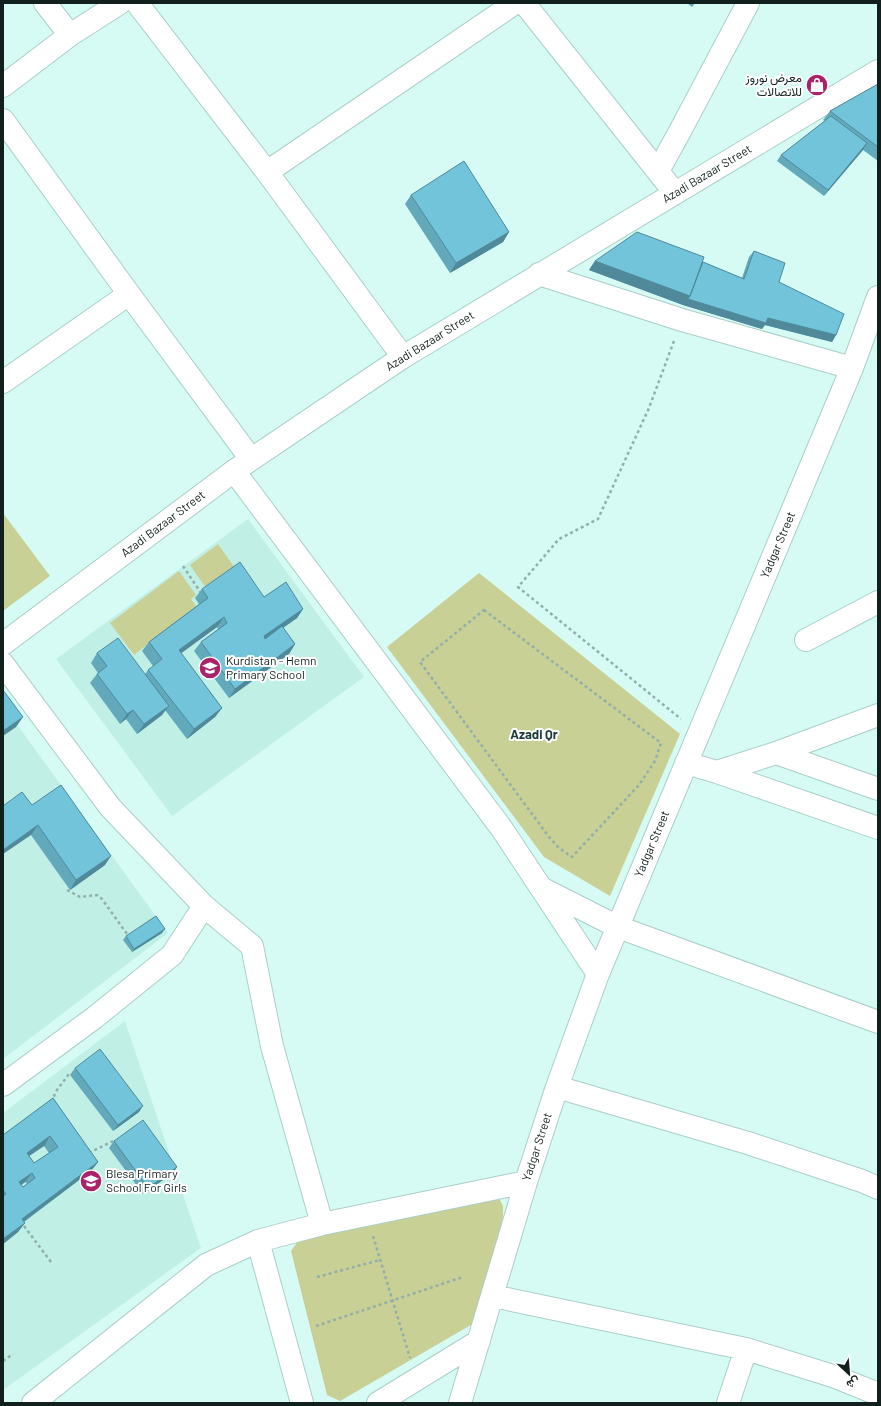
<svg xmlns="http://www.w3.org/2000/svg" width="881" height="1406" viewBox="0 0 881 1406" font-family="Barlow,Vazirmatn,sans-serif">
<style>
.built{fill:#c0efe6}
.green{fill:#c8d096}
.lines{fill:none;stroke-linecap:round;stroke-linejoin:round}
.minor-casing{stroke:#aacec8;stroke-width:24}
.tertiary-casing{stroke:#aacec8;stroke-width:24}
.path{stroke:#92afaa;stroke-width:2.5;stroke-dasharray:3 3;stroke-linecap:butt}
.minor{stroke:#fff;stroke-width:22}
.tertiary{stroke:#fff;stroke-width:22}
.wall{fill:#62a9bb;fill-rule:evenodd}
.shaded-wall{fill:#508999}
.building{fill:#72c4da;stroke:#508999;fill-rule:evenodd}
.labels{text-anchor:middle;stroke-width:4;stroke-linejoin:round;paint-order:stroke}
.poi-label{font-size:12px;fill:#111f1d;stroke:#fff;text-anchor:start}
.street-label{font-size:12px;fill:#111f1d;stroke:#fff}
.neighbourhood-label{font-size:13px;font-weight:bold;fill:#1c3c37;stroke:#fff}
</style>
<rect width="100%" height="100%" fill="#d6fbf4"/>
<path class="built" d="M248 519 364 677 172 816 56 659Z
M3 705 168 933 3 1059Z
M125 1021 201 1248 3 1390V1113Z"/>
<path class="green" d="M3 513 50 576 3 611Z
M218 544 235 568 206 588 190 565Z
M179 571 196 595 191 599 196 606 134 655 110 623Z
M479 573 680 734 610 896 544 857 387 647Z
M498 1196 503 1206V1216L480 1315 476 1322 340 1401 327 1395 291 1251 298 1241 309 1235Z"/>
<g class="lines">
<g class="minor-casing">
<path id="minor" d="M45 3 70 35
M137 3 267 172 403 357
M524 3 675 193
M3 86 70 35 120 3
M3 120 129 294 251 459
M658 171 679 133 748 3
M267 172 515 3
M539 274 682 320 852 368
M3 382 129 294
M234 471 502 829 598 974
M806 640 878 602
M3 664 110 807 204 906 252 946 272 1046 322 1224
M776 753 878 789
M686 763 717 772 878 828
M717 772 776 753 878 715
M541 888 618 927 878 1022
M3 1085 94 1018 172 955 204 906
M557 1087 748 1143 862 1181 878 1188
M258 1241 302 1403
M493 1296 746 1349 833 1376 878 1394
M33 1403 206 1265 258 1241 322 1224 526 1182
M378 1403 479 1341
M460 1403 526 1182 557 1087 598 974 852 368 878 297
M728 1403 746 1349"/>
</g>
<g class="tertiary-casing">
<path id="tertiary" d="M3 644 234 471 403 357 878 71"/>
</g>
<path class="path" d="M674 341 649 408 598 519 559 539 518 587 681 719
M183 566 201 593
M484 610 661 743 655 761 639 785 572 857 559 848 549 837 420 662Z
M67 890 80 897 97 895 102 899 127 934
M51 1102 57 1090 69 1074
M89 1153 111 1142 117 1141
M24 1226 51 1262
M373 1236 410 1358
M317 1277 380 1260
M316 1326 463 1277
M3 1361 13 1354"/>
<use href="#minor" class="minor"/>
<use href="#tertiary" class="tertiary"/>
</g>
<path class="wall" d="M687 3H695L692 7Z
M878 84V161L863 150 824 196 777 161 781 155 825 121 823 120 830 111Z
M411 195 509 232 503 242 450 273 405 204Z
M754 251 779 282 836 335 832 342 765 325 762 329 683 305 589 270 595 261 703 262 742 278 749 257Z
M202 589 264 597 303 609 297 618 283 628 295 644 289 654 229 698 194 651 201 642 218 629 217 627 181 653 222 708 215 717 187 739 165 710 162 715 137 734 126 719 120 724 90 683 97 674 98 673 91 663 97 653 145 674 148 670 153 666 142 651 149 642 199 604 195 598Z
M32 805 105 865 70 890 31 835Z
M162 933 132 952 123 940 126 936Z
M75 1068 139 1112 113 1131 70 1075Z
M53 1098 98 1162 91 1171 24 1222 18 1232 3 1244V1135ZM44 1146 49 1153 34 1163 29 1156ZM25 1182 27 1184 23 1187 21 1185Z
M114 1141 177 1167 173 1173 143 1194 109 1148Z"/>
<path class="shaded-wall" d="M867 143 863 150 824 196 828 190Z
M509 232 503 242 450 273 456 263Z
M595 261 768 318 836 335 832 342 765 325 762 329 683 305 589 270Z
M303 609 297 618 257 646 264 636Z
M224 617 217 627 172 660 179 650Z
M295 644 289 654 229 698 235 689Z
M169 706 162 715 137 734 144 724Z
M222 708 215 717 187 739 194 729Z
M133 710 126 719 120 724 127 714Z
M23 717 16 727 3 736V731Z
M38 825 31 835 3 854V850Z
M111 856 105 865 70 890 76 880Z
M165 929 162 933 132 952 134 949Z
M143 1106 139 1112 113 1131 118 1125Z
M50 1136 44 1146 20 1162 27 1153Z
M98 1162 91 1171 15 1228 22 1219Z
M177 1167 173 1173 143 1194 148 1188Z
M32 1173 25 1182 13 1192 19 1182Z
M25 1223 18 1232 3 1244V1239Z"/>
<path class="building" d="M878 84V147L830 111Z
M831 116 867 143 828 190 781 155Z
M464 161 509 232 456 263 411 195Z
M637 232 704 257 690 296 595 261Z
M754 251 785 263 779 282 844 314 836 335 768 318 766 323 688 299 690 296 703 262 744 279Z
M240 562 264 597 286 582 303 609 264 636 265 639 282 626 295 644 235 689 201 642 227 623 224 617 179 650 222 708 194 729 148 670 162 659 149 642 208 598 202 589Z
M118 638 169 706 144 724 133 710 127 714 97 674 107 666 97 653Z
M3 690 23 717 3 731Z
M61 785 111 856 76 880 38 825 3 850V806L22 792 32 805Z
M156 916 165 929 134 949 126 936Z
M100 1049 143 1106 118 1125 75 1068Z
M53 1098 98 1162 22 1219 25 1223 3 1239V1196L6 1194 3 1190V1135ZM50 1136 58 1147 34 1163 27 1153ZM32 1173 35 1178 23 1187 19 1182Z
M143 1120 177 1167 148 1188 114 1141Z"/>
<defs>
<g id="shop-disc" transform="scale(1.15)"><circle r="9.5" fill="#a9236b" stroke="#fff"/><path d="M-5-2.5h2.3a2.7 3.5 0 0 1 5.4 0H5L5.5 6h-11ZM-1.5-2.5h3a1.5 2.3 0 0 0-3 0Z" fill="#fff"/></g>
<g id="school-disc" transform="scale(1.15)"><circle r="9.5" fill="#a9236b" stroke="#fff"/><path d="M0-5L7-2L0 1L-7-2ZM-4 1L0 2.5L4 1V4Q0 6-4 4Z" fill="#fff"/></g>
</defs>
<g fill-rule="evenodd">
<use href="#shop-disc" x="817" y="85"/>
<use href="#school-disc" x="210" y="668"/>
<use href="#school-disc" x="91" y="1181"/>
</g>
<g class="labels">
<g class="poi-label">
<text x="802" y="82" text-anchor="end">معرض نوروز<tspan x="802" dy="14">للاتصالات</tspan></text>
<text x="226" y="665">Kurdistan - Hemn<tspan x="226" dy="14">Primary School</tspan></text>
<text x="106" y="1178">Blesa Primary<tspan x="106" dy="14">School For Girls</tspan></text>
</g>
<g class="street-label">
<text transform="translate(707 174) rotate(-31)" y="4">Azadi Bazaar Street</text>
<text transform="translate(430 341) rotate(-32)" y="4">Azadi Bazaar Street</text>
<text transform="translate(163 524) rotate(-37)" y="4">Azadi Bazaar Street</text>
<text transform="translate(778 545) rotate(-67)" y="4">Yadgar Street</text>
<text transform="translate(652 844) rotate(-67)" y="4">Yadgar Street</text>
<text transform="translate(537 1147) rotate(-72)" y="4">Yadgar Street</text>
</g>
<g class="neighbourhood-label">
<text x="534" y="739">Azadi Qr</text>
</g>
</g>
<rect width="881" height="1406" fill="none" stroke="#111f1d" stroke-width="8"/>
<g transform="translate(849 1374) rotate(154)" stroke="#ffffff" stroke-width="3" paint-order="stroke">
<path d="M0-3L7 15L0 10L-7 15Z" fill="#111f1d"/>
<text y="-6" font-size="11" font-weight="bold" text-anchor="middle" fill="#111f1d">ش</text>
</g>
</svg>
